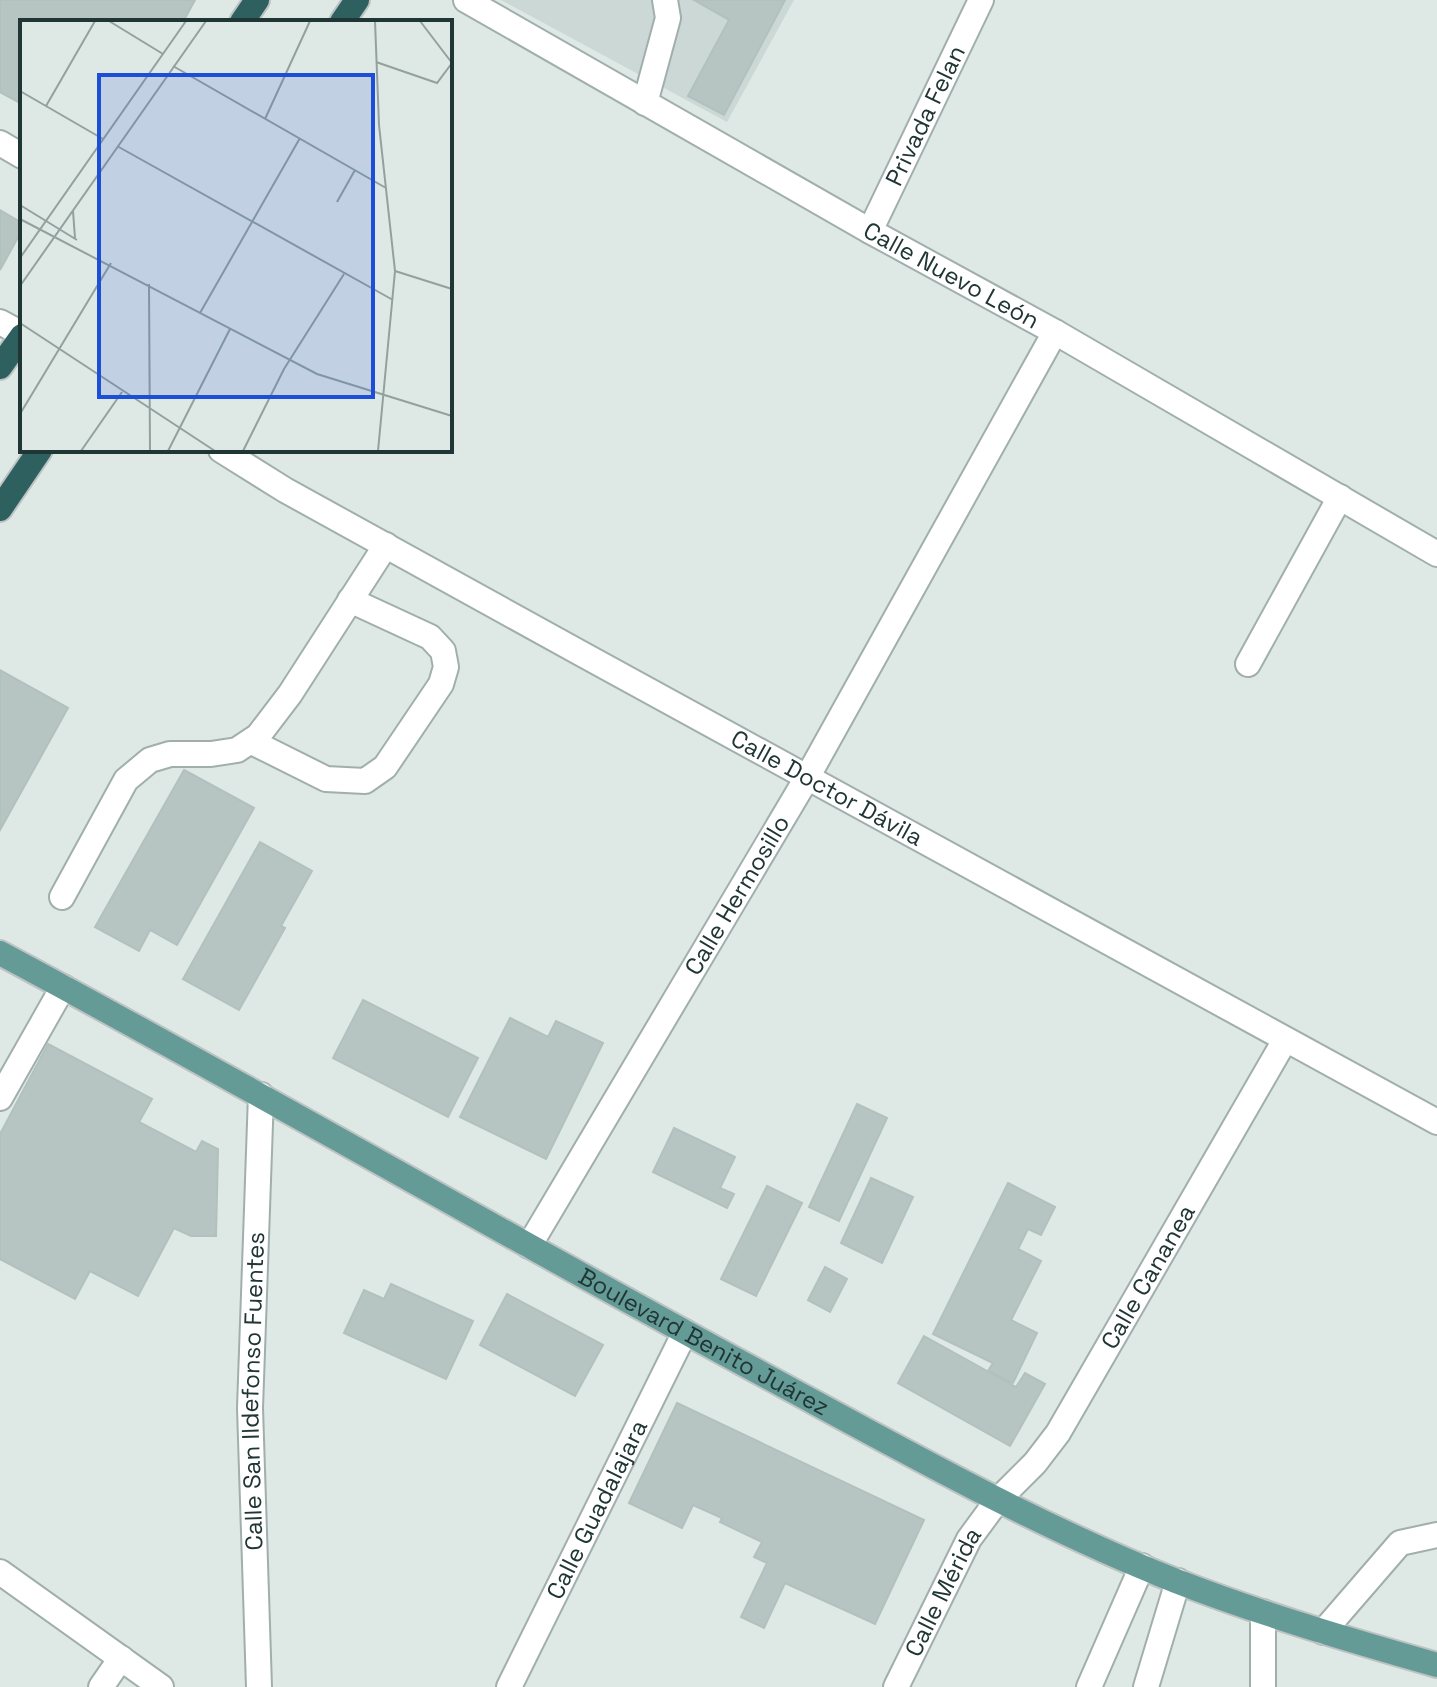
<svg xmlns="http://www.w3.org/2000/svg" width="1437" height="1687" viewBox="0 0 1437 1687" font-family="'Space Grotesk',sans-serif">
<style>
.built{fill:#ccd8d5}
.building{fill:#b6c5c2;stroke:#b1c1bd;stroke-width:2}
.lines{fill:none;stroke-linecap:round;stroke-linejoin:round}
.minor-casing{stroke:#a1afac;stroke-width:28}
.major-casing{stroke:#bcc3c2;stroke-width:28}
.highway-casing{stroke:#bcc3c2;stroke-width:28}
.minor{stroke:#fff;stroke-width:24}
.major{stroke:#659b97;stroke-width:24}
.highway{stroke:#2e605f;stroke-width:24}
.labels{text-anchor:middle;stroke-width:8;stroke-linejoin:round;paint-order:stroke}
.street-label{font-size:24px;fill:#203634;stroke:#edf5f3}
.inset-road{fill:none;stroke:#92a19e;stroke-width:2}
.view{fill:#1d4ed8;fill-opacity:0.15;stroke:#1d4ed8;stroke-width:4}
.inset-edge{fill:none;stroke:#203634;stroke-width:4}
</style>
<rect width="100%" height="100%" fill="#dee8e5"/>
<path class="built" d="M501 0H794L727 122Z"/>
<path class="building" d="M0 0H195L183 22H22V104L0 92Z
M785 0 724 115 688 96 729 20 694 0Z
M0 210 22 223V230L0 270Z
M0 670 68 708 0 830Z
M184 770 254 808 177 945 150 930 139 951 95 927Z
M260 842 312 871 281 926 285 928 239 1010 183 979Z
M363 1000 478 1058 448 1117 333 1058Z
M510 1018 548 1037 556 1021 603 1043 546 1159 460 1117Z
M48 1044 152 1099 139 1122 196 1152 202 1141 218 1149 216 1236H191L174 1228 138 1296 90 1271 75 1299 0 1259V1134Z
M857 1104 887 1118 839 1221 809 1207Z
M674 1128 735 1157 720 1188 734 1194 727 1208 653 1172Z
M871 1178 913 1197 882 1263 841 1243Z
M1008 1183 1055 1207 1041 1235 1028 1229 1018 1249 1041 1261 1011 1320 1037 1333 1013 1383 988 1371 993 1363 933 1334Z
M767 1186 802 1203 756 1296 721 1279Z
M825 1267 847 1279 830 1312 808 1300Z
M391 1284 473 1321 446 1379 344 1333 364 1290 384 1299Z
M507 1294 603 1345 575 1396 480 1345Z
M924 1336 1016 1387 1025 1373 1045 1384 1010 1446 898 1383Z
M677 1403 924 1520 875 1624 785 1583 764 1628 741 1617 767 1563 754 1557 762 1542 720 1522 722 1518 693 1505 682 1528 629 1503Z"/>
<g class="lines">
<g class="minor-casing">
<g id="minor">
<path id="s1" d="M466 0 870 231 1055 332 1437 554"/>
<path d="M645 103 668 18 665 0"/>
<path d="M0 143 22 156"/>
<path id="s2" d="M870 231 981 0"/>
<path d="M0 322 22 334"/>
<path id="s3" d="M221 450 285 490 582 654 1437 1122"/>
<path d="M1248 664 1340 497"/>
<path d="M252 742 326 779 365 781 385 767 441 684 446 667 443 651 430 637 350 600"/>
<path d="M62 897 126 780 150 760 170 754H211L237 750 258 736 290 694 386 545"/>
<path d="M0 1098 63 987"/>
<path id="s4" d="M529 1246 808 776 1055 332"/>
<path d="M0 1572 161 1687"/>
<path d="M1323 1632 1400 1543 1437 1535"/>
<path d="M101 1687 121 1658"/>
<path id="s5" d="M259 1687 250 1408 261 1095"/>
<path id="s6" d="M509 1687 685 1332"/>
<path id="s7" d="M896 1687 969 1539 997 1501 1035 1463 1058 1433 1285 1040"/>
<path d="M1089 1687 1142 1566"/>
<path d="M1146 1687 1178 1581"/>
<path d="M1263 1687V1612"/>
</g>
</g>
<g class="major-casing">
<g id="major">
<path id="s8" d="M0 953C256 1090 508 1237 764 1375 899 1448 1033 1524 1176 1581 1261 1614 1349 1640 1437 1665"/>
</g>
</g>
<g class="highway-casing">
<path id="highway" d="M242 22 257 0
M342 22 357 0
M0 367 22 336
M0 509 40 450"/>
</g>
<use href="#minor" class="minor"/>
<use href="#major" class="major"/>
<use href="#highway" class="highway"/>
</g>
<g class="labels">
<g class="street-label">
<text dy="8" stroke="none"><textPath href="#s2" startOffset="128">Privada Felan</textPath></text>
<text dy="8" stroke="none"><textPath href="#s1" startOffset="558">Calle Nuevo León</textPath></text>
<text dy="8" stroke="none"><textPath href="#s3" startOffset="694">Calle Doctor Dávila</textPath></text>
<text dy="8" stroke="none"><textPath href="#s4" startOffset="408">Calle Hermosillo</textPath></text>
<text dy="8" stroke="none"><textPath href="#s7" startOffset="484">Calle Cananea</textPath></text>
<text dy="8" stroke="none"><textPath href="#s8" startOffset="804">Boulevard Benito Juárez</textPath></text>
<text dy="8" stroke="none"><textPath href="#s5" startOffset="296">Calle San Ildefonso Fuentes</textPath></text>
<text dy="8" stroke="none"><textPath href="#s6" startOffset="198">Calle Guadalajara</textPath></text>
<text dy="8" stroke="none"><textPath href="#s7" startOffset="106">Calle Mérida</textPath></text>
</g>
</g>
<g transform="translate(20 20)">
<rect width="432" height="432" fill="#dee8e5"/>
<path class="inset-road" d="M89 1 143 34M355 1 359 105 375 251 358 431M400 1 432 43M356 42 417 63 432 43M153 46 366 168M0 71 83 119M26 86 75 1M245 99 290 1M97 126 373 280M317 182 335 150M0 185 57 220M53 191 55 218M0 199 297 354 432 396M0 238 166 1M375 251 432 269M129 264 130 431M0 266 186 1M180 293 280 118M0 303 195 431M0 394 91 243M61 431 102 372M148 431 210 309M223 431 264 349 324 254"/>
<path class="view" d="M79 55H353V377H79Z"/>
<rect width="432" height="432" class="inset-edge"/>
</g>
</svg>
